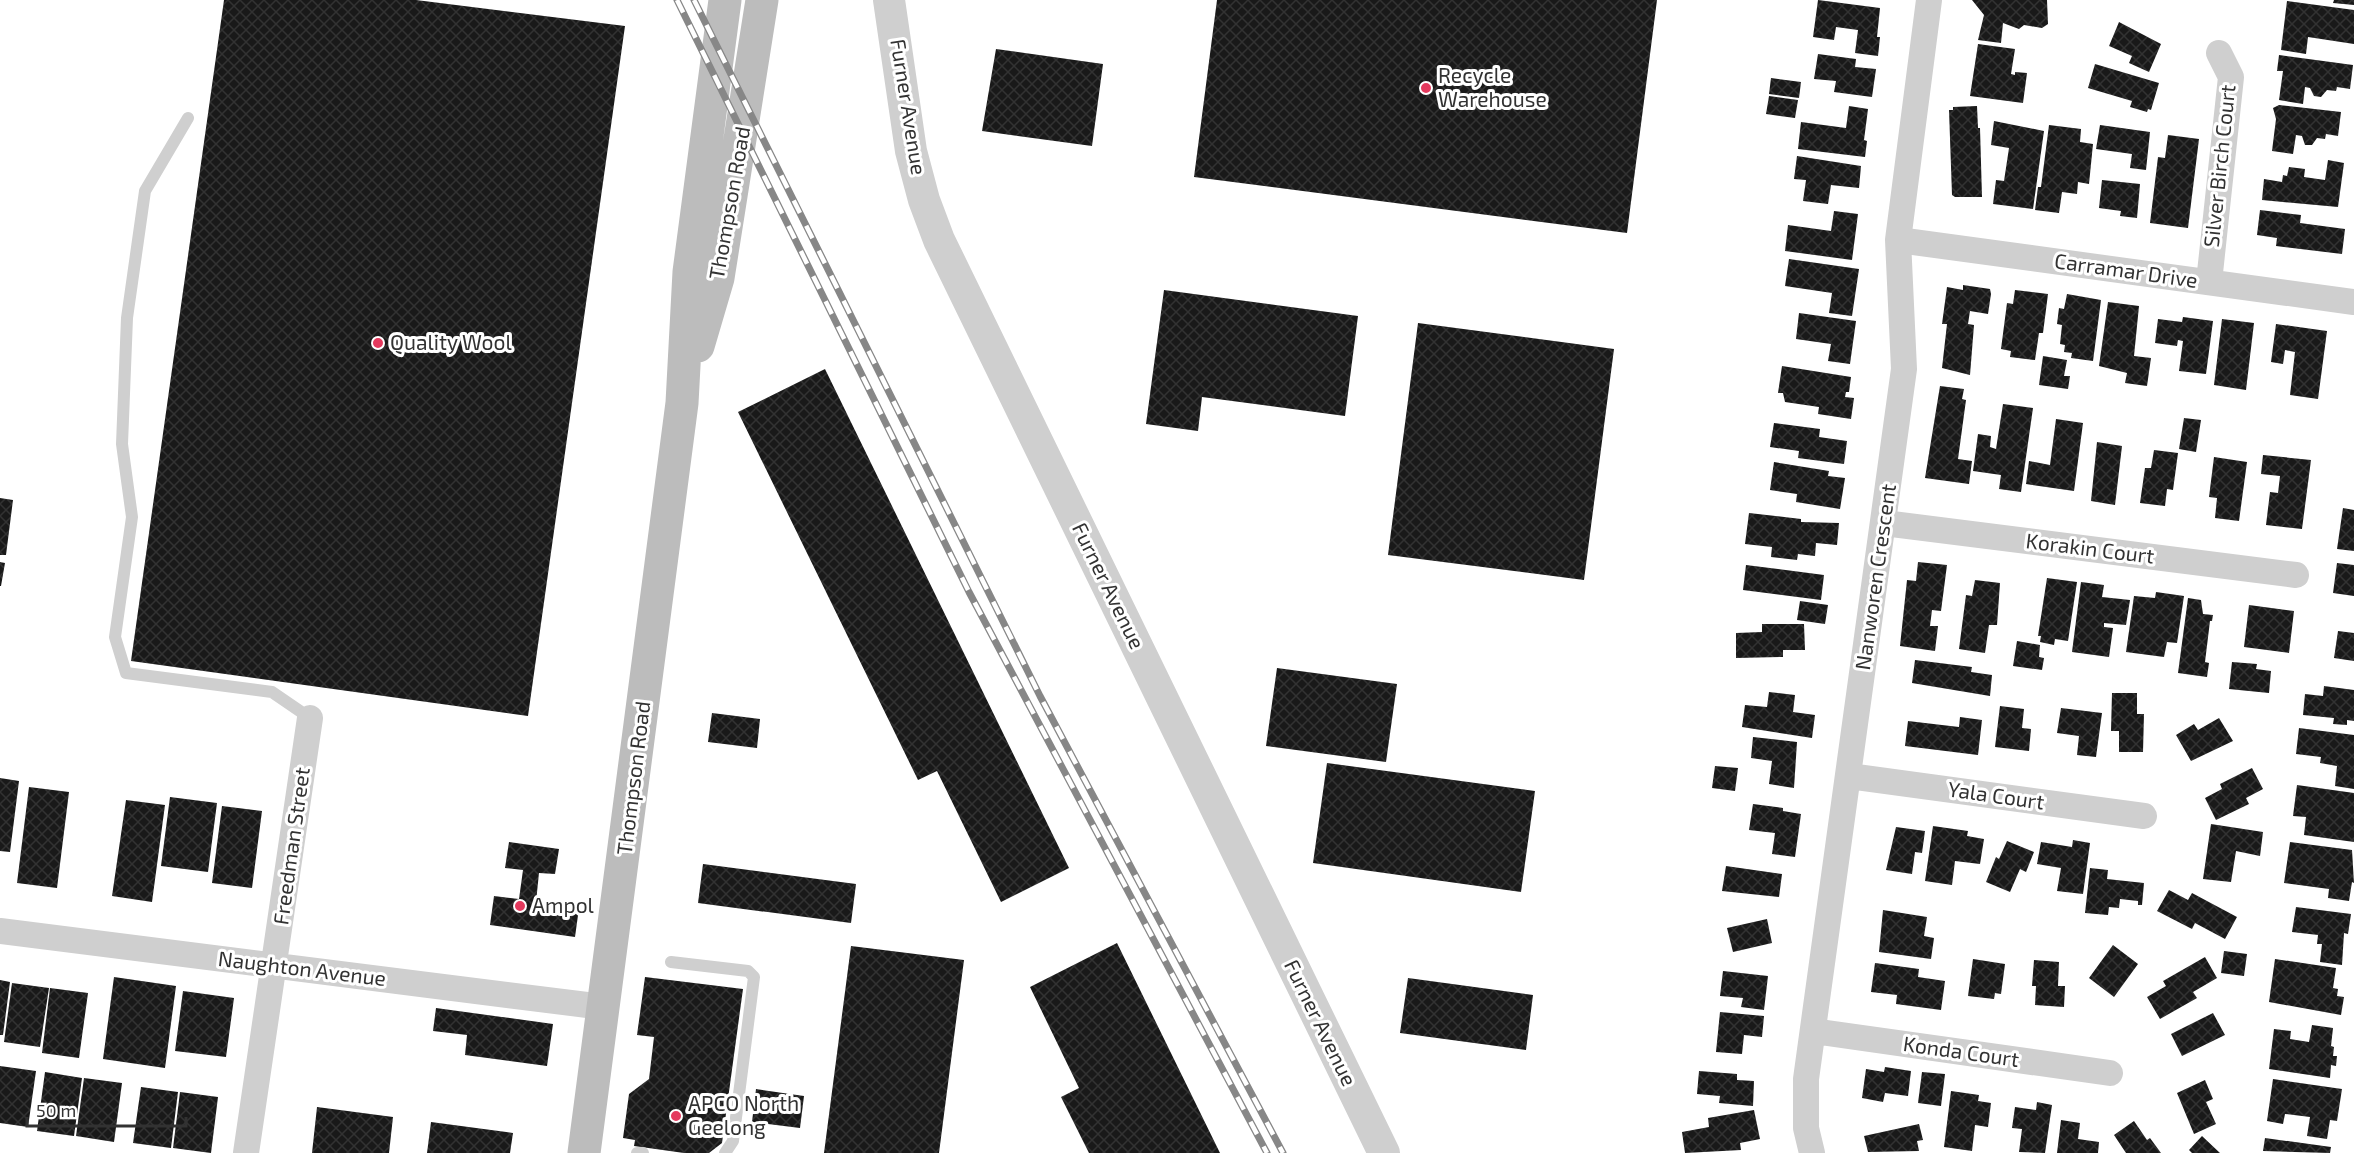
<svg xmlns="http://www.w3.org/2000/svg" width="2354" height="1153" viewBox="0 0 2354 1153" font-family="'Exo 2',sans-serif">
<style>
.building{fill:url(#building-cross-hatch)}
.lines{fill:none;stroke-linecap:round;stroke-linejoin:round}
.service{stroke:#cfcfcf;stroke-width:12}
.minor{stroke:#cfcfcf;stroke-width:26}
.tertiary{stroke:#cfcfcf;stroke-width:32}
.secondary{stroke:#bcbcbc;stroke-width:33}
.rail-casing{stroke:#878787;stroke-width:7}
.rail{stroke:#fff;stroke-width:4.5;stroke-dasharray:14;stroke-linecap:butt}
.poi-dot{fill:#e4395d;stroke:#fff;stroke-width:2}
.labels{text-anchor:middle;stroke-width:6;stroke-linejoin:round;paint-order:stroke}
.poi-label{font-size:21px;fill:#323232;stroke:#fff;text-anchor:start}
.street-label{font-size:21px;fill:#323232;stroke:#fff}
</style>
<defs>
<pattern id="building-cross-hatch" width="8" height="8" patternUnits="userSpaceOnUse" patternTransform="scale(1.5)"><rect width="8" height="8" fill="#191919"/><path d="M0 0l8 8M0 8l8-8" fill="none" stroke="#323232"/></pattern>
</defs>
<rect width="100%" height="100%" fill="#fff"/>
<path class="building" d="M224 0H416L625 26 528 716 131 661Z
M1217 0H1657L1627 233 1194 177Z
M1818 0 1880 8 1877 37H1880L1878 56 1855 53 1858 30 1836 27 1834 40 1813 37Z
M1972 0H2047L2048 24 2042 28 2024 25 2019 29 2003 23 2001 43 1978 40 1984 15Z
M2334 0H2354V5L2333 3Z
M2287 1 2354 10V44L2308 37 2306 54 2281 50Z
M2119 22 2161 44 2149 72 2129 63 2132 56 2109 46Z
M1978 44 2015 49 2011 74 2015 75V72L2027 73 2023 103 1970 96Z
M996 49 1103 64 1092 146 982 131Z
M1818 54 1856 59 1855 67 1876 69 1872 97 1834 92 1836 81 1814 79Z
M2279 55 2353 65 2350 89 2337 87 2336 91 2327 90 2321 97 2314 96 2310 88 2305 87 2303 104 2279 100 2283 71H2277Z
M2095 64 2159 83 2151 110 2148 109 2147 112 2130 107 2132 101 2088 88Z
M1771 78 1801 82 1799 98 1769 94Z
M1769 96 1798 100 1795 118 1766 114Z
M2279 105 2341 112 2338 136 2326 134 2325 139 2317 138 2312 145H2305L2302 136 2296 135 2293 154 2272 151 2276 119 2273 108Z
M1849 106 1868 109 1864 140 1867 141 1865 157 1798 149 1801 122 1846 128Z
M1977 106 1978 128H1980L1982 197H1955L1952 195 1949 110H1953V107Z
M1994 121 2044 131 2033 209 1993 204 1996 180 2004 181 2009 148 1991 145Z
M2049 125 2081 129 2080 142 2093 144 2089 184 2078 182 2077 194 2062 192 2059 213 2035 210 2038 187H2041Z
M2100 125 2150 132 2146 170 2130 168 2132 154 2096 149Z
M2168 135 2199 139 2188 228 2150 223 2158 157 2165 158Z
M1797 156 1861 166 1859 188 1831 185 1828 204 1803 201 1806 180 1794 179Z
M2328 160 2344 163 2338 207 2262 200 2264 179 2282 182 2283 175 2287 176 2289 167 2305 169 2304 177 2325 180Z
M2102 180 2140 184 2137 218 2120 216 2121 211 2099 208Z
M2260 210 2301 215 2300 223 2345 229 2342 254 2276 246 2277 238 2257 235Z
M1834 211 1858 214 1852 260 1785 251 1788 225 1831 231Z
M1789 259 1859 269 1852 316 1829 313 1832 293 1785 286Z
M1963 285 1990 289 1991 294 1988 314 1970 311 1968 324 1974 325 1970 375 1942 368 1947 324H1942L1947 287 1963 290Z
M1164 290 1358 316 1345 416 1202 397 1198 431 1146 424Z
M2015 290 2048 294 2043 333H2039L2035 360 2010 357 2011 351 2001 349 2007 303 2013 304Z
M2067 294 2101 300 2093 361 2071 358 2072 353 2064 352 2065 345 2060 344 2062 325 2057 324 2059 308 2064 309Z
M2108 302 2139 306 2134 356 2151 358 2147 386 2125 383 2127 373 2099 366Z
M1799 313 1856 321 1850 364 1828 361 1831 344 1796 339Z
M2183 317 2213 321 2206 374 2179 371 2183 341 2178 340 2177 346 2155 343 2158 319 2182 322Z
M2222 319 2254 323 2246 390 2214 385Z
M1418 323 1614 349 1584 580 1388 555Z
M2276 324 2327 331 2318 399 2290 395 2295 352 2285 350 2283 364 2271 362Z
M2043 356 2067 360 2064 376H2070L2068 389 2039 385Z
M1782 366 1851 377 1849 392H1846L1845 397 1854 398 1851 419 1818 414 1819 407 1785 402 1783 393H1778Z
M825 369 1069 868 1001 902 937 771 918 780 738 412Z
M1940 386 1964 389 1962 399 1966 400 1958 459 1972 461 1969 484 1925 478Z
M2003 404 2033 408 2021 492 1999 489 2001 475 1973 471 1978 434 1991 436 1990 447 1996 449Z
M2184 418 2201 420 2196 452 2179 449Z
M2056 419 2083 423 2074 491 2026 484 2029 461 2050 465Z
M1774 423 1820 429 1819 437 1847 441 1844 464 1798 458 1799 451 1770 447Z
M2097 442 2122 446 2115 505 2091 501Z
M2154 450 2178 453 2173 490 2167 489 2165 506 2140 503 2145 468H2151Z
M2263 455 2311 460 2302 529 2266 525 2270 492 2278 493 2280 476 2261 474Z
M2214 457 2247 462 2239 521 2215 518 2217 498 2209 497Z
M1774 462 1829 471 1828 476 1845 478 1840 509 1796 502 1797 494 1770 490Z
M0 498 13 500 6 555H0Z
M2343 508 2354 510V551L2337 549Z
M1749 513 1801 519V522L1839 523 1837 545 1816 543 1815 556 1798 554 1797 560 1771 557 1772 547 1745 544Z
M0 562 5 563 1 586H0Z
M1918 562 1947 565 1941 611 1932 610 1930 626H1938L1935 651 1900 646 1907 580 1916 581Z
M2337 563 2354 565V596L2333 593Z
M1746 565 1824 575 1821 600 1743 590Z
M2047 578 2077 582 2068 641 2055 639 2054 645 2040 642 2041 636H2038Z
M1975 580 2000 583 1997 625H1989L1985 653 1959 649 1966 595 1972 596Z
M2081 582 2104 585 2102 597 2130 600 2126 625 2104 623V627L2113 628 2109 657 2072 652Z
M2156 592 2184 596 2177 643 2167 642 2164 657 2126 652 2134 596 2155 598Z
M2188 598 2201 600 2203 614 2213 615 2212 621H2210L2205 662 2209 663 2207 677 2178 673Z
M1800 601 1828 605 1825 624 1797 620Z
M2249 605 2294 611 2289 653 2244 647Z
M1762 624H1804L1805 650H1783V657L1736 658V633L1762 632Z
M2338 631 2354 633V661L2334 658Z
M2017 641 2040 645 2039 657 2044 658 2042 670 2013 666Z
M1915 660 1972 667 1971 672 1992 675 1990 696 1912 683Z
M2232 662 2257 664 2256 669 2271 671 2269 693 2229 689Z
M1277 668 1397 684 1386 762 1266 746Z
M2324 686 2354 690V721L2347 720V725L2333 724 2334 718 2303 715 2305 694 2323 696Z
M1769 692 1795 695 1793 712 1815 715 1812 738 1742 727 1745 705 1767 707Z
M2112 693H2137V714H2144L2143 752H2119V731H2111Z
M2000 706 2024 709 2022 728 2031 729 2029 751 1995 747Z
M2061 708 2102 713 2096 757 2077 755 2079 736 2057 733Z
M712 713 760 719 757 748 708 742Z
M1960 717 1982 720 1978 755 1905 746 1908 721 1959 727Z
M2219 718 2233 741 2191 761 2176 735 2194 724 2198 730Z
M2299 728 2354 735V789L2335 786 2337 766 2320 763 2321 757 2296 754Z
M1753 737 1797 742 1794 788 1769 784 1772 761 1751 758Z
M1327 763 1535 791 1521 892 1313 863Z
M1715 766 1738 768 1735 791 1712 788Z
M2252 768 2263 789 2246 798 2249 804 2216 820 2205 798 2222 789 2220 784Z
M0 778 19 781 10 852 0 851Z
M2297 785 2354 793V842L2304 835 2306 817 2293 816Z
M29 787 69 792 57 888 17 883Z
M170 797 217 803 208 872 161 866Z
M126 800 165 805 152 902 112 896Z
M1753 804 1783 808V811L1801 814 1795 857 1772 854 1775 833 1749 830Z
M222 806 262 811 252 888 212 883Z
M2211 824 2263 832 2260 856 2236 851 2231 882 2203 879Z
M1933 826 1968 831 1967 836 1984 839 1980 864 1955 861 1952 885 1925 881Z
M1896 827 1925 831 1922 853 1915 852 1912 874 1886 870Z
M2073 840 2090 843 2083 894 2057 891 2061 868 2037 864 2041 842 2072 847Z
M2007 841 2034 852 2026 872 2020 869 2010 892 1986 882 1996 857 1999 859Z
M509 842 559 849 555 874 539 873 536 902 579 908 575 937 490 925 494 896 519 899 523 870 505 868Z
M2290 842 2352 850 2354 883 2352 882 2349 901 2328 898 2329 889 2284 883Z
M703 864 856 884 851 923 698 903Z
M1726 866 1782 874 1779 897 1722 891Z
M2090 868 2108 870 2107 879 2144 883 2142 905H2138V901L2120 899 2119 908 2109 907 2108 915 2085 913Z
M2169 890 2188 900 2192 893 2237 917 2225 939 2195 923 2192 929 2157 911Z
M2296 907 2351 914 2348 934 2344 933 2342 965 2320 962 2322 944H2317L2318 935 2292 932Z
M1883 910 1927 917 1924 936 1934 938 1931 959 1879 952Z
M1767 919 1772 943 1733 952 1727 928Z
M1117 943 1220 1153H1089L1061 1097 1079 1088 1030 987Z
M2113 945 2138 964 2114 997 2089 978Z
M851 946 964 960 939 1153H824Z
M2224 951 2247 954 2244 976 2221 973Z
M2205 957 2217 978 2193 992 2197 998 2160 1019 2147 997 2166 986 2163 981Z
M1973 959 2005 964 2001 994 1995 993 1994 999 1968 996Z
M2275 959 2336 968 2333 988 2338 989 2337 996 2344 997 2341 1015 2269 1002Z
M2034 960 2059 962 2058 986H2065L2064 1007 2035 1005 2036 986H2032Z
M1875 963 1919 969 1918 977 1945 981 1941 1010 1896 1004 1897 995 1871 992Z
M1723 971 1768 976 1764 1010 1741 1007 1743 998 1720 996Z
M114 977 176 986 165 1068 103 1059Z
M645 977 743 989 722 1143 709 1153H684L634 1146 635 1140 623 1138 629 1094 649 1079 654 1037 637 1035Z
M1408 978 1533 995 1526 1050 1400 1033Z
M0 980 10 982 3 1035H0Z
M12 983 49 988 40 1047 4 1042Z
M50 988 88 993 79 1058 42 1053Z
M183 991 234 998 226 1057 175 1051Z
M436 1008 553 1024 547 1066 465 1055 467 1035 433 1031Z
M1720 1012 1764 1016 1762 1037 1744 1035 1742 1054 1716 1052Z
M2213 1013 2225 1035 2182 1056 2171 1034Z
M2312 1025 2333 1028 2331 1046 2334 1047 2333 1056H2337L2336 1066 2331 1065 2330 1078 2269 1069 2274 1029 2291 1031 2290 1039 2309 1042Z
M0 1066 36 1071 28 1127 0 1123Z
M1885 1067 1911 1071 1908 1096 1885 1093 1883 1102 1862 1098 1866 1069 1884 1072Z
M1699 1071 1737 1074V1080L1754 1081 1753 1106 1719 1103 1720 1096 1697 1094Z
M45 1072 82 1078 74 1136 37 1131Z
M1922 1072 1945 1074 1941 1106 1918 1103Z
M84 1078 122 1083 114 1142 76 1136Z
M2273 1079 2342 1089 2337 1121 2330 1120 2327 1139 2307 1136 2310 1117 2285 1114 2283 1124 2267 1121Z
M2205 1080 2213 1099 2206 1102 2216 1124 2194 1134 2177 1093Z
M141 1087 178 1092 171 1148 133 1143Z
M756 1089 804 1096 800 1128 752 1122Z
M1951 1091 1979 1095 1978 1101 1991 1103 1988 1127 1975 1125 1972 1151 1944 1147Z
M180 1092 218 1097 211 1153 173 1148Z
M2037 1102 2052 1105 2045 1153 2019 1152 2022 1129 2012 1128 2015 1107 2036 1110Z
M317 1107 393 1117 389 1153H312Z
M1754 1110 1760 1139 1740 1143 1741 1150 1685 1153 1682 1132 1709 1127 1708 1118Z
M2061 1120 2080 1123 2078 1139 2099 1142 2098 1153H2057Z
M2134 1121 2147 1140 2150 1138 2161 1153H2126L2114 1135Z
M431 1122 513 1133 510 1153H427Z
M1919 1124 1923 1140 1917 1141 1919 1151 1868 1152 1864 1136Z
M2202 1136 2220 1153H2192L2189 1150Z
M2265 1138 2331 1147 2330 1153 2263 1151Z"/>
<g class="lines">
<path class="service" d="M188 118 145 191 127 318 122 444 132 517 115 637 126 673 272 692 310 718
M671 962 748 971 754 977 733 1141 725 1153
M637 1153H643"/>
<path class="minor" d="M1898 240 2354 302
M2209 282 2231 77 2219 53
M1884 523 2296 575
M1849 776 2144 816
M0 931 603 1007
M1813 1031 2110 1073
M246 1153 310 718
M1812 1153 1806 1128V1079L1904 369 1898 240 1929 0"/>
<path class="tertiary" d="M889 0 911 151 924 200 939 240 1384 1153"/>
<path class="secondary" d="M698 346 718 278 762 0
M584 1153 682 403 689 272 725 0"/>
<g class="rail-casing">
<path id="rail" d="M677 0 969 592 1267 1153
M694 0 1040 696 1283 1153"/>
</g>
<use href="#rail" class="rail"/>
</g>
<g class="poi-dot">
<circle cx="1426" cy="88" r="6"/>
<circle cx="378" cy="343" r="6"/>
<circle cx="520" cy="906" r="6"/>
<circle cx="676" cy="1116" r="6"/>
</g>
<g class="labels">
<g class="poi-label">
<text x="1438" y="83">Recycle<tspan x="1438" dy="24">Warehouse</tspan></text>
<text x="390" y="350">Quality Wool</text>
<text x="532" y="913">Ampol</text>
<text x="688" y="1111">APCO North<tspan x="688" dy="24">Geelong</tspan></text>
</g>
<g class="street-label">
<text transform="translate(908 107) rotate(81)" y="7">Furner Avenue</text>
<text transform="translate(2220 166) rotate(-84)" y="7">Silver Birch Court</text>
<text transform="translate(730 203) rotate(-80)" y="7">Thompson Road</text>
<text transform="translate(2126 271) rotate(8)" y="7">Carramar Drive</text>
<text transform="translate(2090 549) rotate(7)" y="7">Korakin Court</text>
<text transform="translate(1876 577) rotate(-82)" y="7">Nanworen Crescent</text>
<text transform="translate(1108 586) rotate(64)" y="7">Furner Avenue</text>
<text transform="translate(634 778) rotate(-83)" y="7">Thompson Road</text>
<text transform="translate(1996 796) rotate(8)" y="7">Yala Court</text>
<text transform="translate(292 846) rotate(-82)" y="7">Freedman Street</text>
<text transform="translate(302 969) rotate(7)" y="7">Naughton Avenue</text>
<text transform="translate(1320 1023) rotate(64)" y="7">Furner Avenue</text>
<text transform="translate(1961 1052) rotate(8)" y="7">Konda Court</text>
</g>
</g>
<path d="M27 1117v9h159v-9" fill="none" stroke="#323232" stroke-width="3"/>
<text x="36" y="1117" font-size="18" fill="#323232" stroke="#ffffff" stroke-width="4.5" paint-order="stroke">50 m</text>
</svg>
